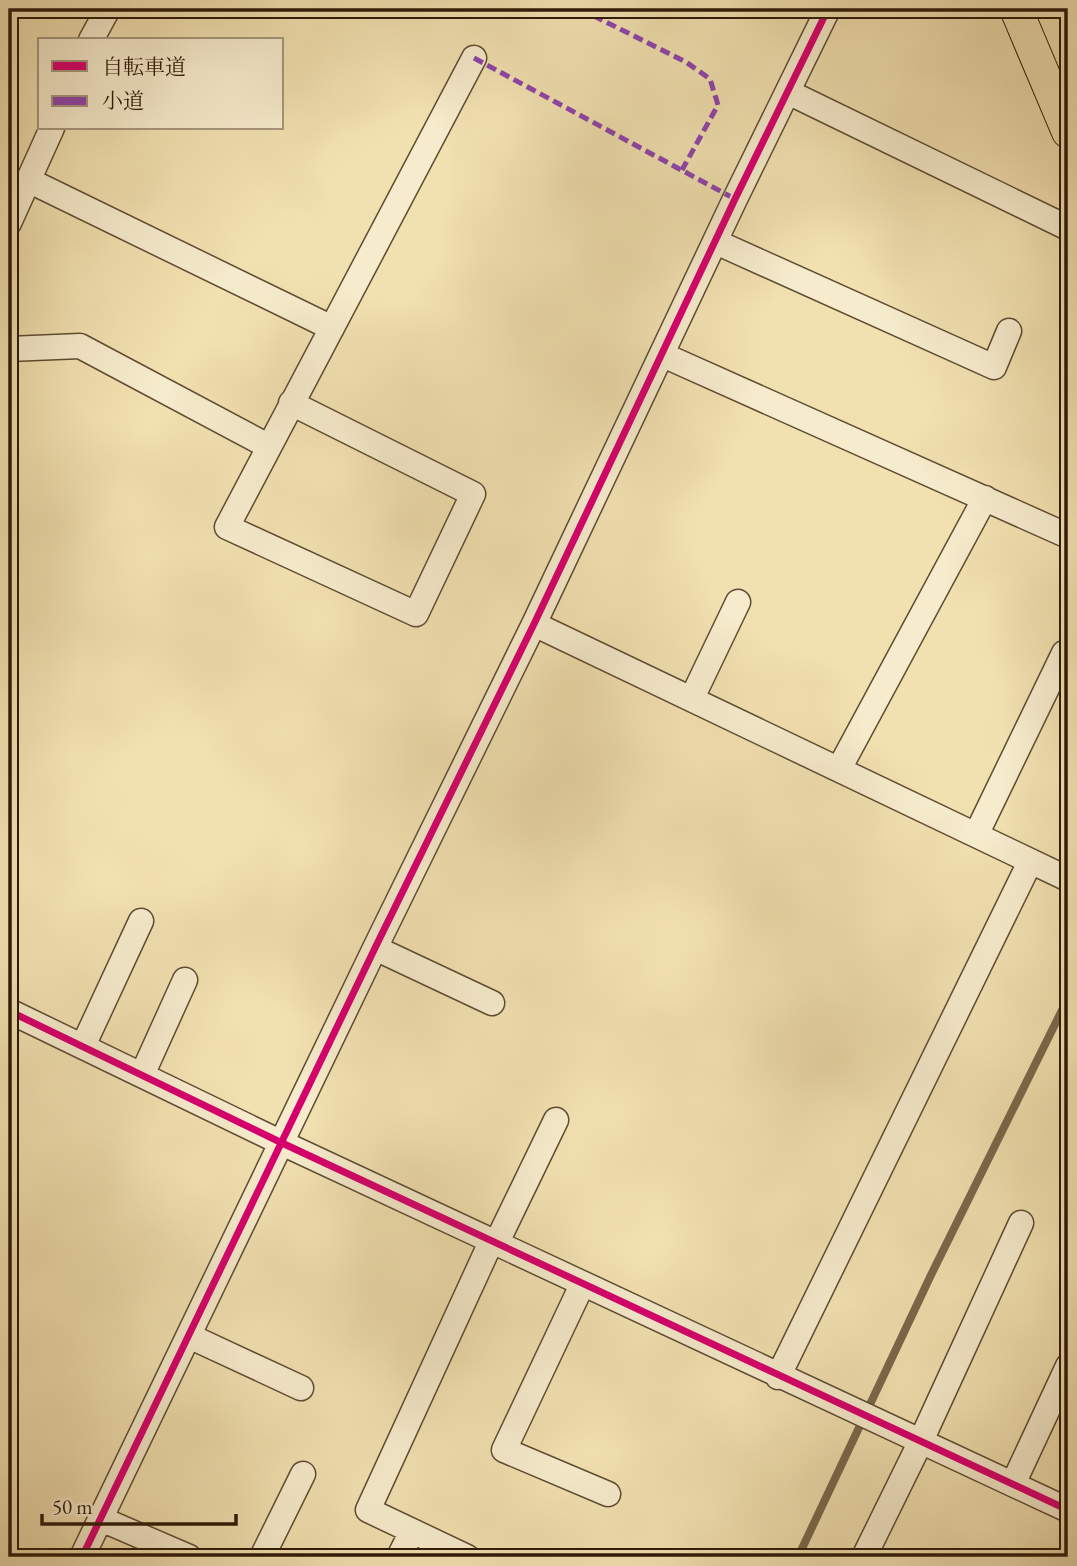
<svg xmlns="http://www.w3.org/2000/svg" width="1077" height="1566" viewBox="0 0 1077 1566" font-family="'EB Garamond','Noto Serif JP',serif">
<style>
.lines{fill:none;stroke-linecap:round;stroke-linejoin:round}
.stream{stroke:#7a694b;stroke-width:8}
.minor-casing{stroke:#5e4c32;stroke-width:27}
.major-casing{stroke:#2d1a08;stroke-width:34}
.minor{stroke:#f6ebcc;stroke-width:24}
.major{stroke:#f1e0b0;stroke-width:32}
.quiet{stroke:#8e44ad;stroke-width:5;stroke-dasharray:10 5;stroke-linecap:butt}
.cycleway-casing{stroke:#f6ebcc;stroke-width:11}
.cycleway{stroke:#d6006c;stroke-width:7}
</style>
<rect width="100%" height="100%" fill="#f1e0b0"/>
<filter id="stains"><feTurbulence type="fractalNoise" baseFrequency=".00286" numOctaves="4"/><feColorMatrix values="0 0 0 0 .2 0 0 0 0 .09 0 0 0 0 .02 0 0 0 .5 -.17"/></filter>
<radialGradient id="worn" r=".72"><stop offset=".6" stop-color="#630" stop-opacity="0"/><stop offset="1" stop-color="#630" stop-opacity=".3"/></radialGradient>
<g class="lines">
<path class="stream" d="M798 1557 931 1275 1068 998"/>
<g class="minor-casing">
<path id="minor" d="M91 40 108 9
M788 92 1068 228
M28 180 332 328
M9 223 52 128
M716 242 994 367 1009 331
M9 349 80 346 268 446
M663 355 1068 536
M291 403 473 494 416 614 227 527 474 58
M534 624 1068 879
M692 698 738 602
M839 769 985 498
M976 835 1064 653
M375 948 492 1003
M9 1011 282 1143 1068 1510
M83 1046 141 921
M142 1075 185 980
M496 1244 556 1120
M582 1285 504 1450 608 1494
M189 1336 301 1388
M778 1377 1030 862
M1013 1484 1068 1366
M101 1519 189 1557
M82 1557 375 948 534 624 735 199 828 9
M262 1557 303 1474
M399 1557 412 1531
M467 1557 368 1510 491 1242
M864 1557 920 1443 1021 1223"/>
</g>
<g class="major-casing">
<path id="major" d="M1016 9 1068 132"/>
</g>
<use href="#minor" class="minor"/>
<use href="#major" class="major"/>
<path class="quiet" d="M580 9 686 62 710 79 718 105 682 170
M474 58 735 199"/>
<g class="cycleway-casing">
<path id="cycleway" d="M9 1011 282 1143 1068 1510
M82 1557 375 948 534 624 735 199 828 9"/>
</g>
<use href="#cycleway" class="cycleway"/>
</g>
<rect width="1077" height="1566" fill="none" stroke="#f1e0b0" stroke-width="35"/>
<rect x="10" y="10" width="1056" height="1545" fill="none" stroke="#2d1a08" stroke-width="3.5"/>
<rect x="18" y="18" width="1042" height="1531" fill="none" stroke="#2d1a08" stroke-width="2"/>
<rect x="38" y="38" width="245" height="91" fill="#f6ebcc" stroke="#a6977e" stroke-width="2"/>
<rect x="52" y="61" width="35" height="10" fill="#d6006c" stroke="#a6977e" stroke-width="2"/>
<text x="102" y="74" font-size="21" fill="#2d1a08">自転車道</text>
<rect x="52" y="96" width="35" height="10" fill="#8e44ad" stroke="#a6977e" stroke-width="2"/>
<text x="102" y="108" font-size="21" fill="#2d1a08">小道</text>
<path d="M42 1514v10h194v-10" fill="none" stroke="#2d1a08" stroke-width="3.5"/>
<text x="52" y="1514" font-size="21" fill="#2d1a08" stroke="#f6ebcc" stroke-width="5" paint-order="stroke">50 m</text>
<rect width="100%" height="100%" filter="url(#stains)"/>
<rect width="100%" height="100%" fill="url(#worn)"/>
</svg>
